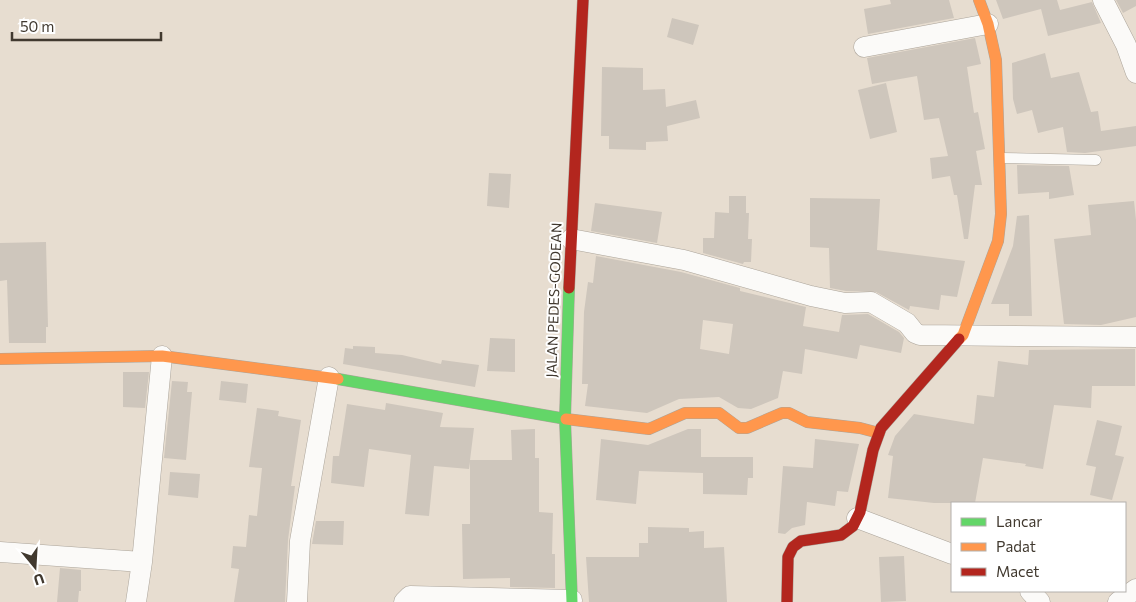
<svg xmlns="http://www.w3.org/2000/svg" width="1136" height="602" viewBox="0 0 1136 602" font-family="Commissioner,sans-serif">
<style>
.building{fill:#cec6bc;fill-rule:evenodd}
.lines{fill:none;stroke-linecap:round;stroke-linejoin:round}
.lane-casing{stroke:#aba49a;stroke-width:11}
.street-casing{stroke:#aba49a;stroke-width:21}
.fast-casing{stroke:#aba49a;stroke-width:12}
.slow-casing{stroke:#aba49a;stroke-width:12}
.jam-casing{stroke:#aba49a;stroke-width:12}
.lane{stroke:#fbfaf8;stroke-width:10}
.street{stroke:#fbfaf8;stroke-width:20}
.fast{stroke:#63d668;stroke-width:11}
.slow{stroke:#ff974d;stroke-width:11}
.jam{stroke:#b3261e;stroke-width:11}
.labels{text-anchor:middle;stroke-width:4;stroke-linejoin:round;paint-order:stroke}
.street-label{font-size:14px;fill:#41392f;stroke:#fff}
</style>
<rect width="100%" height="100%" fill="#e7ddd0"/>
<path class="building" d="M890 0H949L954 18 868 34 864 9 891 4Z
M996 0H1057L1060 10 1092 2 1101 23 1048 36 1041 9 1003 19Z
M1116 0H1136V6L1123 13Z
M672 18 699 25 693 45 667 37Z
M975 38 981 64 967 67 974 113 978 112 985 149 976 151 982 185H975L968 239H964L957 195H954L950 176 932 179 930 158 948 156 939 118 924 120 917 76 872 84 867 58Z
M1045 53 1051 78 1079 72 1091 112 1098 111 1101 131 1136 126V146L1085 153 1067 152 1063 127 1038 133 1032 110 1017 114 1013 99 1012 63Z
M602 67 643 68V90L665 89 666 107 696 100 700 118 667 126 668 141 646 142V150L609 149V136H601Z
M886 83 897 132 870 139 858 90Z
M1017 165 1069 166 1074 195 1049 199V192L1018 194Z
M489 173 511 174 509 208 487 206Z
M729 196H746V213H749L748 239H752L751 262H744L743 264 703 253V238H714L715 212 729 213Z
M810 198 880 199 877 250 965 261 957 297 941 295 939 310 910 306 909 310 876 292 846 291 830 288 829 248 810 247Z
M1134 201 1136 220V317L1101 325 1064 324 1054 239 1091 235 1088 205Z
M595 203 662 212 657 243 591 231Z
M1029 215 1032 316H1009V304H991L1013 246 1017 216Z
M46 242 48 327H46V343H9L7 280 0 281V243Z
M596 256 681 272 740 288V291L806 307 803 326 839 332 842 315 868 314 899 332 904 338 901 353 860 345 857 359 805 349 802 374 783 371 778 398 751 409 738 408 719 397 679 399 647 413 585 406 588 384H582L584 312 588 282 593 283ZM703 320 733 324 729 354 700 349Z
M490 338 515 339V372L487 371Z
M353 346 375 347V353L402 355 441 364 442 360 479 365 475 387 343 364 345 348 353 349Z
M1135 349V386H1092L1091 408 1054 405 1043 469 1025 466 1026 464 983 458 975 503H934L888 498 893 456 888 455 895 436 914 414 974 424 977 395 994 397 998 361 1028 365 1029 350Z
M123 372H149L145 408 123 407Z
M172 381 188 382 187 392H192L186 460 164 458Z
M221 381 248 384 246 403 219 400Z
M386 403 443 413 440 427 474 428 470 460H512L511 430 535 429V458H539V512L553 513 552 554H555V588L510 587V578L463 579 462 524H470V462L469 469 434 466 429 516 405 514 411 455 369 449 364 487 331 483 333 456H339L347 404 385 410Z
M257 408 279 411 278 416 301 420 291 486H295L288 540 285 602H234L239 569 231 568 233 546 246 547 249 515 257 516 262 468 249 467Z
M1097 420 1122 426 1115 455 1124 457 1112 500 1090 495 1096 467 1086 465Z
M688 429H701V457H753V478H748L747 495 703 494V473L639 471 636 504 596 500 601 439 648 445Z
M815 439 859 444 848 492 837 491 835 506 807 502 805 525 792 528 785 534 778 533 783 466 813 468Z
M170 472 200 474 198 498 168 495Z
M316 521H344L343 545 312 544Z
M648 527 689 528V532L704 531V548L724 547 727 602H589L586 557H639V543H648Z
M904 556 906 601 881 602 879 557Z
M60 568 81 570V591H79L78 602H57Z"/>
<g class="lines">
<g class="lane-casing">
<path id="lane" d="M1002 158 1096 160"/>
</g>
<g class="street-casing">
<path id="street" d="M1103 0 1126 45 1136 73
M864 47 988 24
M571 239 684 260 811 296 845 303 871 302 907 323 915 333 920 335 1136 337
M857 518 952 554
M0 552 142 562
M1030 591 1040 602
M136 602 142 562 162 356
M297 602 300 541 329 377
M404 602 410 596 572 600
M1118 602 1136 589"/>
</g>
<g class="fast-casing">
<path id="fast" d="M569 288 565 419 572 602
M338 379 566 419"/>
</g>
<g class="slow-casing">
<path id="slow" d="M959 339 963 335 998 241 1001 214 996 60 988 24 979 0
M0 359 162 356 338 379
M566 419 649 429 685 413H719L739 428H747L782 413H789L807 422 860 428 879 433"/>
</g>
<g class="jam-casing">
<path id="jam" d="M569 288 583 0
M787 602 788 557 793 547 801 541 841 535 853 526 860 512 873 450 881 428 959 339"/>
</g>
<use href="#lane" class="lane"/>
<use href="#street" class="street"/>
<use href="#fast" class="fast"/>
<use href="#slow" class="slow"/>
<use href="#jam" class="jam"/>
</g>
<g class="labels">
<g class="street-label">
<text transform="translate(554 300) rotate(-88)" y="5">JALAN PEDES-GODEAN</text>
</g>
</g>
<rect x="951" y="502" width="175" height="90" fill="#ffffff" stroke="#b3b0ac"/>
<rect x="961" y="518" width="25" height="8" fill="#63d668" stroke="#b3b0ac"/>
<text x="996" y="527" font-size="15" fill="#41392f">Lancar</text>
<rect x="961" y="543" width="25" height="8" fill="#ff974d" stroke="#b3b0ac"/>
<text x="996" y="552" font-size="15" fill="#41392f">Padat</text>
<rect x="961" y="568" width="25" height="8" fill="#b3261e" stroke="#b3b0ac"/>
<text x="996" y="577" font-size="15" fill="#41392f">Macet</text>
<g transform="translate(35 567) rotate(162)" stroke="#ffffff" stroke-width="4" paint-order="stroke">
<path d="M0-4L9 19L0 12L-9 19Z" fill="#41392f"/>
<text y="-8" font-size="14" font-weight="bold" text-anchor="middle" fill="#41392f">U</text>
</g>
<path d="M12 32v8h149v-8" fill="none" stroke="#41392f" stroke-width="2.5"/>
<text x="20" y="32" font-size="15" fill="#41392f" stroke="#ffffff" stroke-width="4" paint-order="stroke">50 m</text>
</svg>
